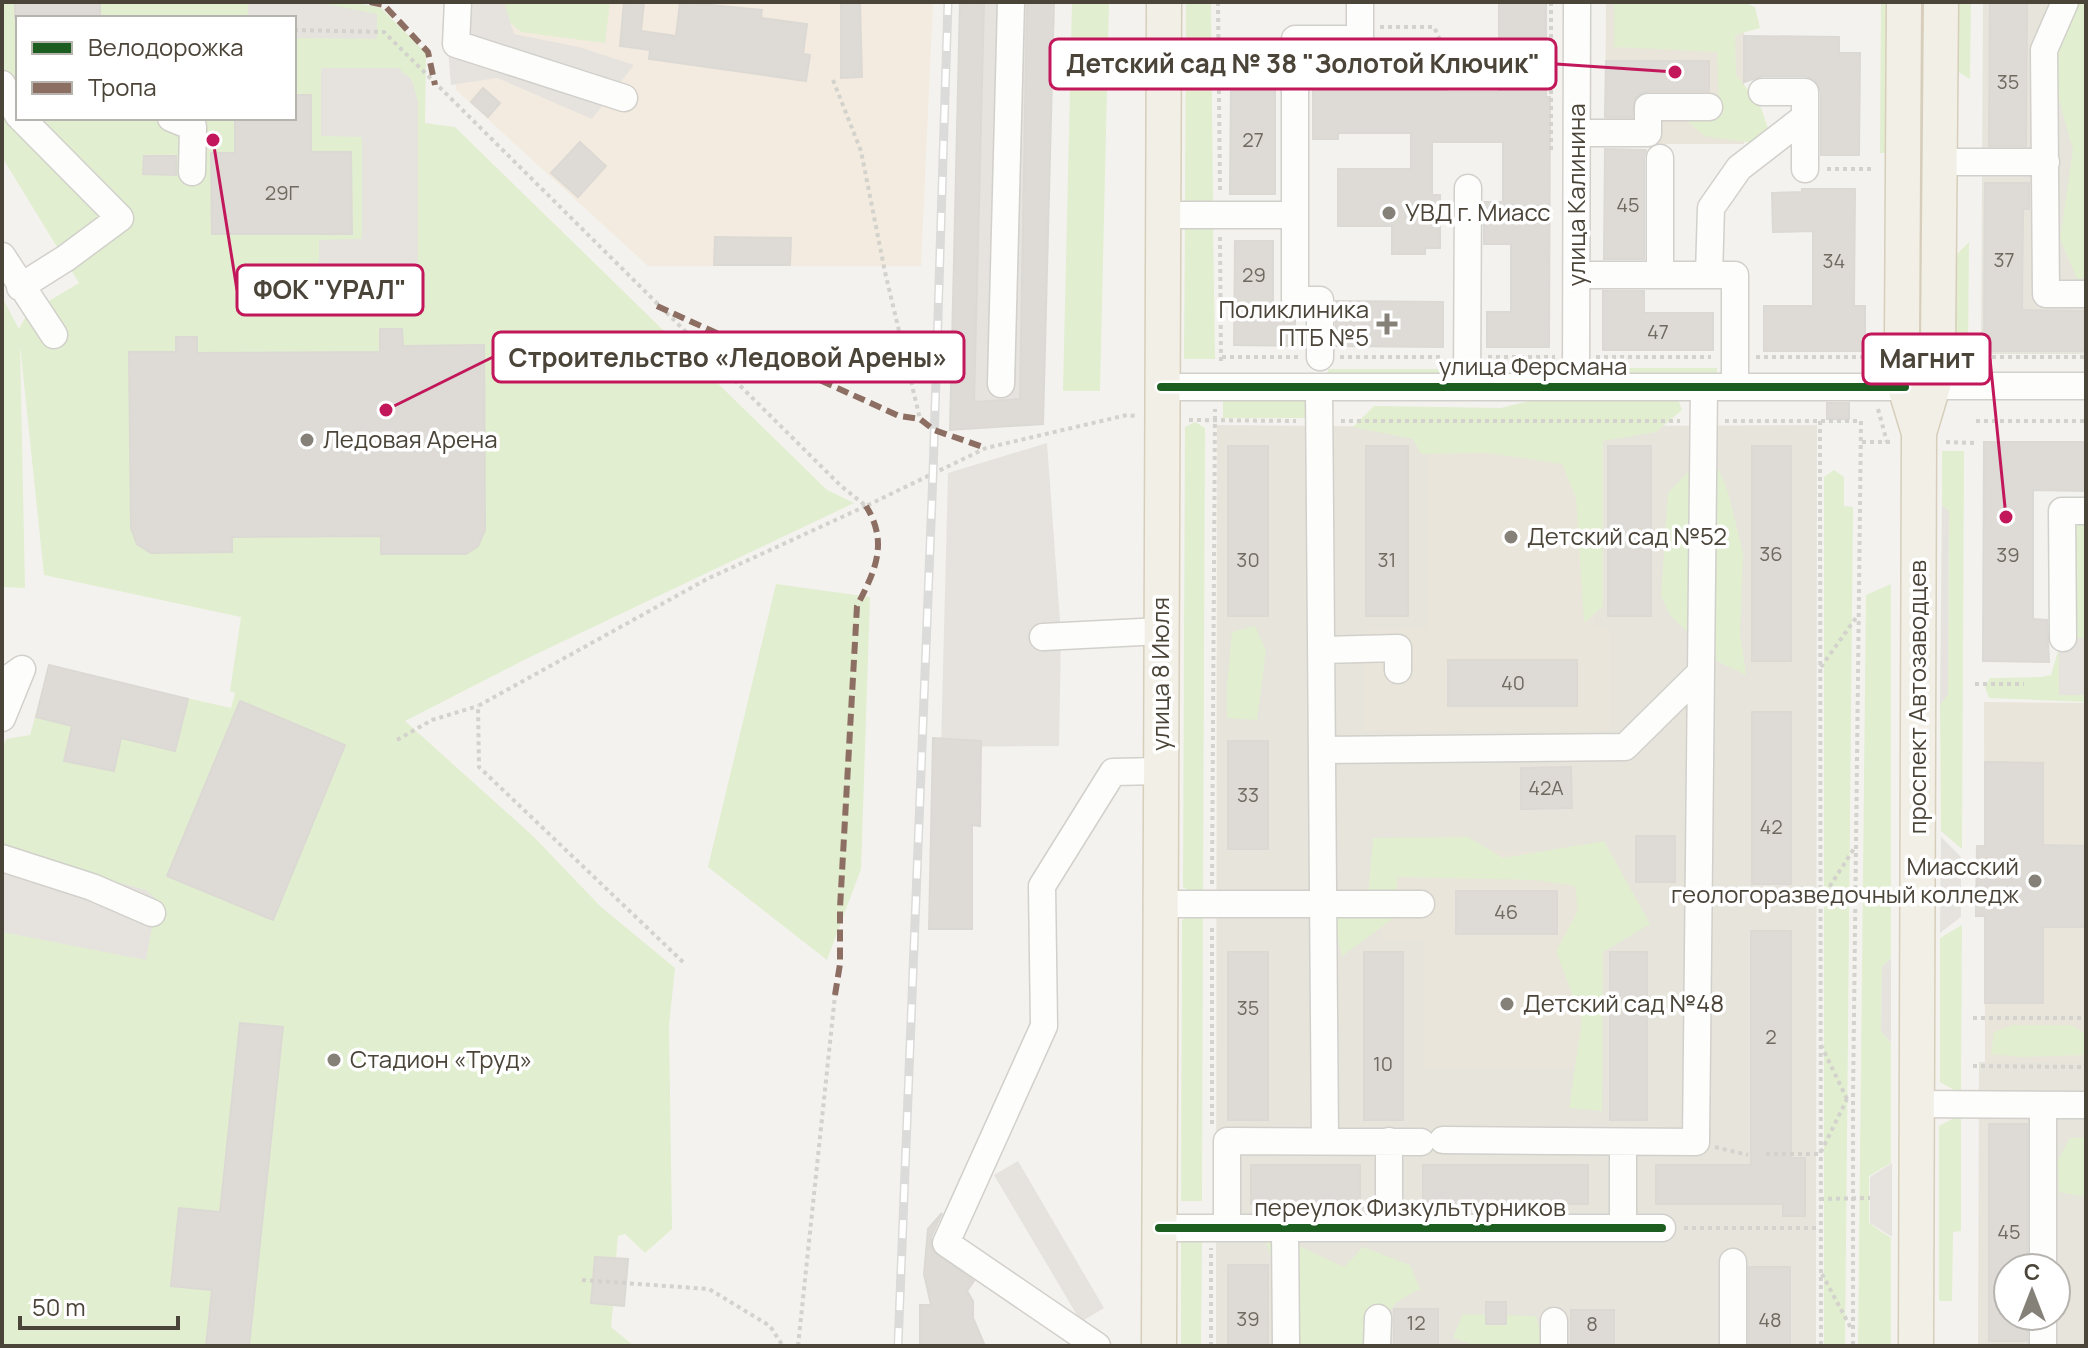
<svg xmlns="http://www.w3.org/2000/svg" width="2088" height="1348" viewBox="0 0 2088 1348" font-family="Manrope,sans-serif">
<style>
.residential{fill:#e7e4dc;fill-rule:evenodd}
.commercial{fill:#f3ebdf}
.industrial{fill:#e6e2de}
.education{fill:#eae5da}
.green{fill:#e1eecf;fill-rule:evenodd}
.parking{fill:#e6e3df}
.building{fill:#dedbd6;stroke:#dcd9d4;stroke-width:2}
.lines{fill:none;stroke-linecap:round;stroke-linejoin:round}
.minor-casing{stroke:#d2d0cb;stroke-width:29}
.major-casing{stroke:#d6cebb;stroke-width:37}
.path{stroke:#d3d2cc;stroke-width:4;stroke-dasharray:4 4;stroke-linecap:butt}
.minor{stroke:#fdfdfc;stroke-width:26}
.major{stroke:#f2efe6;stroke-width:34}
.rail-casing{stroke:#dbdbda;stroke-width:9}
.rail{stroke:#fff;stroke-width:6;stroke-dasharray:18;stroke-linecap:butt}
.quiet{stroke:#8d6e63;stroke-width:6;stroke-dasharray:12 6;stroke-linecap:butt}
.cycleway-casing{stroke:#fff;stroke-width:13}
.cycleway{stroke:#1b5e20;stroke-width:8}
.poi-dot{fill:#868178;stroke:#fff;stroke-width:3}
.labels{text-anchor:middle;stroke-width:7;stroke-linejoin:round;paint-order:stroke}
.number-label{font-size:20px;fill:#706a61}
.street-label{font-size:24px;fill:#4b4439;stroke:#fff}
.poi-label{font-size:24px;fill:#4b4439;stroke:#fff;text-anchor:start}
.leader{fill:none;stroke:#c2185b;stroke-width:3}
.callout-dot{fill:#c2185b;stroke:#fff;stroke-width:3}
.callout{fill:#fff;stroke:#c2185b;stroke-width:3}
.callout-label{font-size:26px;text-anchor:middle;font-weight:bold;fill:#4b4439}
</style>
<rect width="100%" height="100%" fill="#f4f2ee"/>
<path class="residential" d="M1983 2H2086V354H1981Z
M1217 425 1427 427V630L1609 731V628H1594L1595 426 1817 425 1816 1346H1216ZM1423 940 1592 1068H1423Z
M1979 1062H2086V1346L1978 1344ZM2008 1268H2056V1316H2008Z"/>
<path class="commercial" d="M458 2H933L921 266H648L456 90Z"/>
<path class="industrial" d="M960 2H1054L1043 424 950 430Z"/>
<path class="education" d="M1606 2H1693L1744 17V144H1605Z
M1427 445H1594V627L1610 628V731H1364V630L1427 629Z
M1984 702 2086 703V1062H1985Z
M1381 851H1592V1068H1423V940H1381Z"/>
<path class="green" d="M2 2H352L381 8 426 53 425 123 455 127 827 490 854 503 528 658 405 721 534 837 600 906 675 968 669 1026 672 1229 645 1253 625 1234 618 1236 616 1258 628 1259 624 1306H613L611 1327 634 1346H2V749L6 739 30 735 49 667 231 708 235 693 230 691 241 617 44 575 20 345 25 588 2 587V297L19 329 27 314 79 283 2 157ZM18 18H294V118H18Z
M492 2H610L605 43 521 32 490 5Z
M1072 2H1109L1100 391H1063Z
M1186 2H1211L1213 205H1185Z
M1614 2H1743L1755 7 1760 28 1735 35 1736 75 1760 105 1774 146 1704 136 1688 122 1719 104 1717 52 1614 47Z
M1881 2H1894L1893 153H1880Z
M1915 2H1928L1926 350 1919 354 1913 350Z
M1956 2H1971L1970 79 1955 70Z
M2072 2H2086V278L2077 279 2060 239 2073 150 2056 89 2055 45Z
M1185 224H1213L1215 359H1184Z
M1969 242 1968 352 1961 356 1953 352 1954 257Z
M1599 368H1717V375H1599Z
M1328 369H1457V375H1328Z
M1671 381 1682 410 1656 432 1603 441V606L1584 623 1576 498 1562 464 1488 453 1421 454 1413 439 1353 427 1374 406 1501 408 1562 393Z
M1312 396V418H1223V397Z
M1195 422 1205 428 1203 899 1183 887 1185 427Z
M1942 451H1964L1962 849 1941 831 1940 705 1948 693 1949 511 1942 505Z
M1692 468 1719 470 1728 492 1743 553 1740 634 1746 675 1717 661 1670 615 1661 596 1668 493Z
M1834 470 1844 477V506L1853 507 1845 1346H1824V477Z
M2086 522V702L1989 698 1985 687 1990 678 2041 677 2051 675 2066 625 2071 538 2078 524Z
M776 584 870 597 861 869 827 960 708 867Z
M1891 584V958L1882 967 1881 1030 1891 1043V1163L1869 1176V1223L1891 1238V1346H1858L1866 595Z
M1255 626 1266 651 1257 720 1227 718V685L1232 632Z
M1468 837 1503 858 1604 841 1650 924 1603 952 1602 1111 1569 1108 1582 1020 1556 951 1578 911 1575 886 1534 880 1397 877 1398 915 1342 956 1333 918 1369 887 1373 838Z
M1203 909 1202 1201H1181L1182 920Z
M1962 925 1961 1090V1091L1954 1090 1940 1082V938Z
M2013 1025H2071L2086 1034V1055L2020 1057 1991 1054 1994 1032Z
M1954 1118H1961V1231L1953 1232 1952 1301H1939V1126Z
M2086 1137V1197L2059 1192 2058 1160 2070 1138Z
M1278 1236 1344 1267 1363 1247 1410 1265 1420 1289C1388 1305 1385 1310 1384 1346H1290L1289 1309 1266 1243Z
M1181 1240H1202L1201 1346H1181Z
M1463 1314 1536 1316 1544 1346H1476L1453 1338Z"/>
<path class="parking" d="M248 2H316L377 14V39L294 38V18H248Z
M444 2H504L514 34 579 47 634 65 592 119 497 78 451 85Z
M321 68H398L412 80 418 102V280L319 279V240L362 239V137L321 136Z
M1047 443 1061 634 1059 746 941 747 948 473Z
M1942 505 1949 511 1948 694 1940 705Z
M2059 638H2086V695H2059Z
M1941 837 1961 857V917L1940 933Z
M2 850 146 890 157 900 146 960 2 932Z
M1891 958V1043L1881 1031 1882 967Z
M1018 1161 1104 1308 1081 1322 994 1175Z
M1892 1163V1237L1870 1223V1177Z"/>
<path class="building" d="M15 2H100V18H15Z
M624 2H644L641 31 676 36 680 2 762 10 761 18 807 24 803 54 810 55 806 81 649 59 650 50 620 46Z
M841 2H860L862 77 841 78Z
M960 2H984L974 402 1020 399 1027 2H1054L1043 424 950 430Z
M1499 2H1546V97H1550L1549 347H1487V312H1511V244H1484V202H1503V142H1432V195H1440V248H1425V254H1392V226H1338V169H1411V133H1338V139H1313V82H1338V86H1403V82H1446V92H1499Z
M1990 2H2027L2026 146H1989Z
M1744 36 1839 37V53H1860L1859 155H1821V92L1814 79 1805 76H1762L1744 82Z
M1606 61H1709V91H1647L1635 98 1632 117H1605Z
M1231 85H1275V194H1230Z
M483 88 500 103 488 117 471 102Z
M294 95H311V152H351L352 234H212L211 153H235V118H294Z
M580 142 606 166 578 197 551 173Z
M1605 149 1646 150 1644 158V259H1604Z
M144 156H176V175L143 174Z
M1985 183H2029V209H2023L2022 310 2086 311V351H1984Z
M1802 189H1855L1854 306H1865V351H1764V306H1813V231L1773 232 1772 193 1802 192Z
M715 237 791 238 790 265H714Z
M1235 241H1273V309L1283 310 1295 316V346L1234 345Z
M1603 291H1644V313H1713V350H1603Z
M1336 301 1443 302V347L1336 346Z
M380 329H402L403 346 484 345 485 530 478 546 466 554H381V536L232 537V552L151 553 137 544 131 528 129 352H176V337H197V353L380 352Z
M1827 403H1849V419H1827Z
M1984 442H2086V491L2033 490V619L2047 620 2049 662 1983 661Z
M1228 446H1268V616H1228Z
M1366 446H1408V616H1366Z
M1608 446H1651V616H1608Z
M1752 446H1791V661H1752Z
M1448 660H1577V706H1448Z
M49 665 188 699 175 751 121 738 114 771 64 761 72 726 36 717Z
M240 701 345 745 273 920 167 876Z
M1752 712H1791V884H1752Z
M933 738 981 741 980 826 972 825V929H929Z
M1228 741H1268V849H1228Z
M1985 762 2043 763V845L2086 846V927H2043V1003H1985V916H1976L1977 846H1985Z
M1571 767 1572 808 1521 809V768Z
M1636 836H1675V882H1636Z
M1456 891H1557V934H1456Z
M1751 931H1791V1158H1805V1216H1783V1204H1656V1165H1751Z
M1228 952H1268V1120H1228Z
M1364 952H1403V1120H1364Z
M1610 952H1647V1120H1610Z
M240 1023 283 1027 249 1346H206L212 1290 171 1286 179 1208 220 1212Z
M1989 1124H2027V1268H2008V1316H2027V1341H1989Z
M1251 1165H1360V1204H1251Z
M1423 1165H1588V1204H1423Z
M942 1213 931 1237 932 1250 974 1281 967 1291 973 1301V1318L985 1346H920V1305H931L924 1274 928 1229Z
M595 1257 628 1259 624 1306 591 1303Z
M1228 1265H1268V1346H1228Z
M1749 1267H1790V1346H1749Z
M1486 1302H1506V1324H1486Z
M1394 1309H1438V1346H1394Z
M1571 1310H1614V1346H1571Z"/>
<g class="lines">
<g class="minor-casing">
<path id="minor" d="M458 2 456 44 624 98
M2065 2 2044 50 2046 294H2086
M2 84 18 115
M1762 92H1805V169
M171 118 193 127 192 172
M1577 133H1648V107H1709
M1660 158V275H1735V387
M1940 162H2046
M1162 215H1295V300H1320V357
M1295 215V39H1360V2
M2 256 54 335
M1577 275H1660
M1709 275 1711 208 1739 168 1805 117
M20 287 66 258 120 218 21 118
M1001 384 1011 2
M1933 386H2086
M1161 387H1905
M1319 387 1325 1141
M1467 387 1468 188
M1576 387 1577 2
M1043 637 1161 631
M2063 638 2062 511H2086
M1322 650 1398 648V670
M2 683 22 669 2 718
M1322 750 1625 747 1701 672
M2 858 92 887 152 913
M1160 904H1421
M1917 1104 2086 1105
M2043 1105V1268
M1443 1140 1696 1142 1704 387
M1389 1141V1228
M1623 1142V1228
M1159 1228H1662
M1227 1228V1141L1421 1142
M1285 1228 1286 1346
M1733 1262V1346
M2043 1316V1346
M1097 1346 946 1243 1044 1026 1042 886 1113 772 1160 771
M1377 1346 1378 1318
M1554 1346V1321"/>
</g>
<g class="major-casing">
<path id="major" d="M1904 2 1902 339 1905 387 1919 433
M1159 1346 1164 2
M1916 1346 1919 433 1933 386 1938 344 1941 2"/>
</g>
<path class="path" d="M1218 2 1220 192
M1551 2V151
M1380 27H1434L1457 76 1551 79
M294 30 384 32 841 486 866 506 986 448 1127 415 1136 416
M833 80 861 151 885 272 920 419
M1827 169H1873
M1220 237 1221 364
M1222 357H1299
M1340 357H1443
M1488 357H1555
M1596 357H1711
M1756 357H1873
M1976 357H2086
M1878 409 1887 442
M1189 420 1296 421
M1341 421H1680
M1725 421H1861L1853 1099V1346
M1820 421 1821 1346
M1976 421H2086
M1862 442H1893
M1946 442 1976 443
M1821 667 1858 615
M1975 684H2024
M397 740 432 720 478 706
M1212 884 1215 409
M1821 900 1855 847
M683 962 479 767 478 706 707 579 866 506
M1973 1018H2086
M1821 1045 1847 1099
M1973 1066 2086 1067
M1212 1124V924
M1715 1147 1748 1155
M1766 1154H1820L1847 1099
M1820 1199 1870 1198
M1684 1228H1819
M1822 1274 1852 1330
M582 1280 709 1289 770 1326 783 1346
M798 1346 835 995
M1211 1346V1248"/>
<use href="#minor" class="minor"/>
<use href="#major" class="major"/>
<g class="rail-casing">
<path id="rail" d="M898 1346 933 473 948 2"/>
</g>
<use href="#rail" class="rail"/>
<path class="quiet" d="M370 2 384 5 428 52 435 85
M657 306 899 416 920 419 934 430 986 448
M835 995 840 964V908L857 606C875 571 889 543 866 506"/>
<g class="cycleway-casing">
<path id="cycleway" d="M1161 387H1905
M1159 1228H1662"/>
</g>
<use href="#cycleway" class="cycleway"/>
</g>
<g class="poi-dot">
<circle cx="1389" cy="213" r="8"/>
<path d="M1383 312h8v8h8v8h-8v8h-8v-8h-8v-8h8z"/>
<circle cx="307" cy="440" r="8"/>
<circle cx="1511" cy="537" r="8"/>
<circle cx="2035" cy="881" r="8"/>
<circle cx="1507" cy="1004" r="8"/>
<circle cx="334" cy="1060" r="8"/>
</g>
<g class="labels">
<g class="number-label">
<text x="2008" y="89">35</text>
<text x="1253" y="147">27</text>
<text x="282" y="200">29Г</text>
<text x="1628" y="212">45</text>
<text x="2004" y="267">37</text>
<text x="1834" y="268">34</text>
<text x="1254" y="282">29</text>
<text x="1658" y="339">47</text>
<text x="1771" y="561">36</text>
<text x="2008" y="562">39</text>
<text x="1248" y="567">30</text>
<text x="1387" y="567">31</text>
<text x="1513" y="690">40</text>
<text x="1546" y="795">42А</text>
<text x="1248" y="802">33</text>
<text x="1771" y="834">42</text>
<text x="1506" y="919">46</text>
<text x="1248" y="1015">35</text>
<text x="1771" y="1044">2</text>
<text x="1383" y="1071">10</text>
<text x="2009" y="1239">45</text>
<text x="1248" y="1326">39</text>
<text x="1770" y="1327">48</text>
<text x="1416" y="1330">12</text>
<text x="1592" y="1331">8</text>
</g>
<g class="street-label">
<text transform="translate(1577 195) rotate(-90)" y="8">улица Калинина</text>
<text x="1533" y="375">улица Ферсмана</text>
<text transform="translate(1161 674) rotate(-90)" y="8">улица 8 Июля</text>
<text transform="translate(1918 697) rotate(-90)" y="8">проспект Автозаводцев</text>
<text x="1410" y="1216">переулок Физкультурников</text>
</g>
<g class="poi-label">
<text x="1405" y="221">УВД г. Миасс</text>
<text x="1369" y="318" text-anchor="end">Поликлиника<tspan x="1369" dy="28">ПТБ №5</tspan></text>
<text x="323" y="448">Ледовая Арена</text>
<text x="1527" y="545">Детский сад №52</text>
<text x="2019" y="875" text-anchor="end">Миасский<tspan x="2019" dy="28">геологоразведочный колледж</tspan></text>
<text x="1523" y="1012">Детский сад №48</text>
<text x="350" y="1068">Стадион «Труд»</text>
</g>
</g>
<path class="leader" d="M1675 72L1556 64M213 140L237 290M386 410L493 357M2006 517L1990 359"/>
<g class="callout-dot">
<circle cx="1675" cy="72" r="8"/>
<circle cx="213" cy="140" r="8"/>
<circle cx="386" cy="410" r="8"/>
<circle cx="2006" cy="517" r="8"/>
</g>
<g class="callout">
<rect x="1050" y="39" width="506" height="50" rx="8"/>
<rect x="237" y="265" width="186" height="50" rx="8"/>
<rect x="493" y="332" width="471" height="50" rx="8"/>
<rect x="1863" y="334" width="127" height="50" rx="8"/>
</g>
<g class="callout-label">
<text x="1303" y="73">Детский сад № 38 "Золотой Ключик"</text>
<text x="330" y="299">ФОК "УРАЛ"</text>
<text x="728" y="367">Строительство «Ледовой Арены»</text>
<text x="1927" y="368">Магнит</text>
</g>
<rect width="2088" height="1348" fill="none" stroke="#4b4439" stroke-width="8"/>
<rect x="16" y="16" width="280" height="104" fill="#ffffff" stroke="#b7b4b0" stroke-width="2"/>
<rect x="32" y="42" width="40" height="12" fill="#1b5e20" stroke="#b7b4b0" stroke-width="2"/>
<text x="88" y="56" font-size="24" fill="#4b4439">Велодорожка</text>
<rect x="32" y="82" width="40" height="12" fill="#8d6e63" stroke="#b7b4b0" stroke-width="2"/>
<text x="88" y="96" font-size="24" fill="#4b4439">Тропа</text>
<g transform="translate(2032 1292)"><circle r="38" fill="#ffffff" stroke="#b7b4b0" stroke-width="2"/>
<path d="M0-6L14 30L0 20L-14 30Z" fill="#868178"/>
<text y="-12" font-size="22" font-weight="bold" text-anchor="middle" fill="#4b4439">С</text>
</g>
<path d="M20 1316v12h158v-12" fill="none" stroke="#4b4439" stroke-width="4"/>
<text x="32" y="1316" font-size="24" fill="#4b4439" stroke="#ffffff" stroke-width="6" paint-order="stroke">50 m</text>
</svg>
